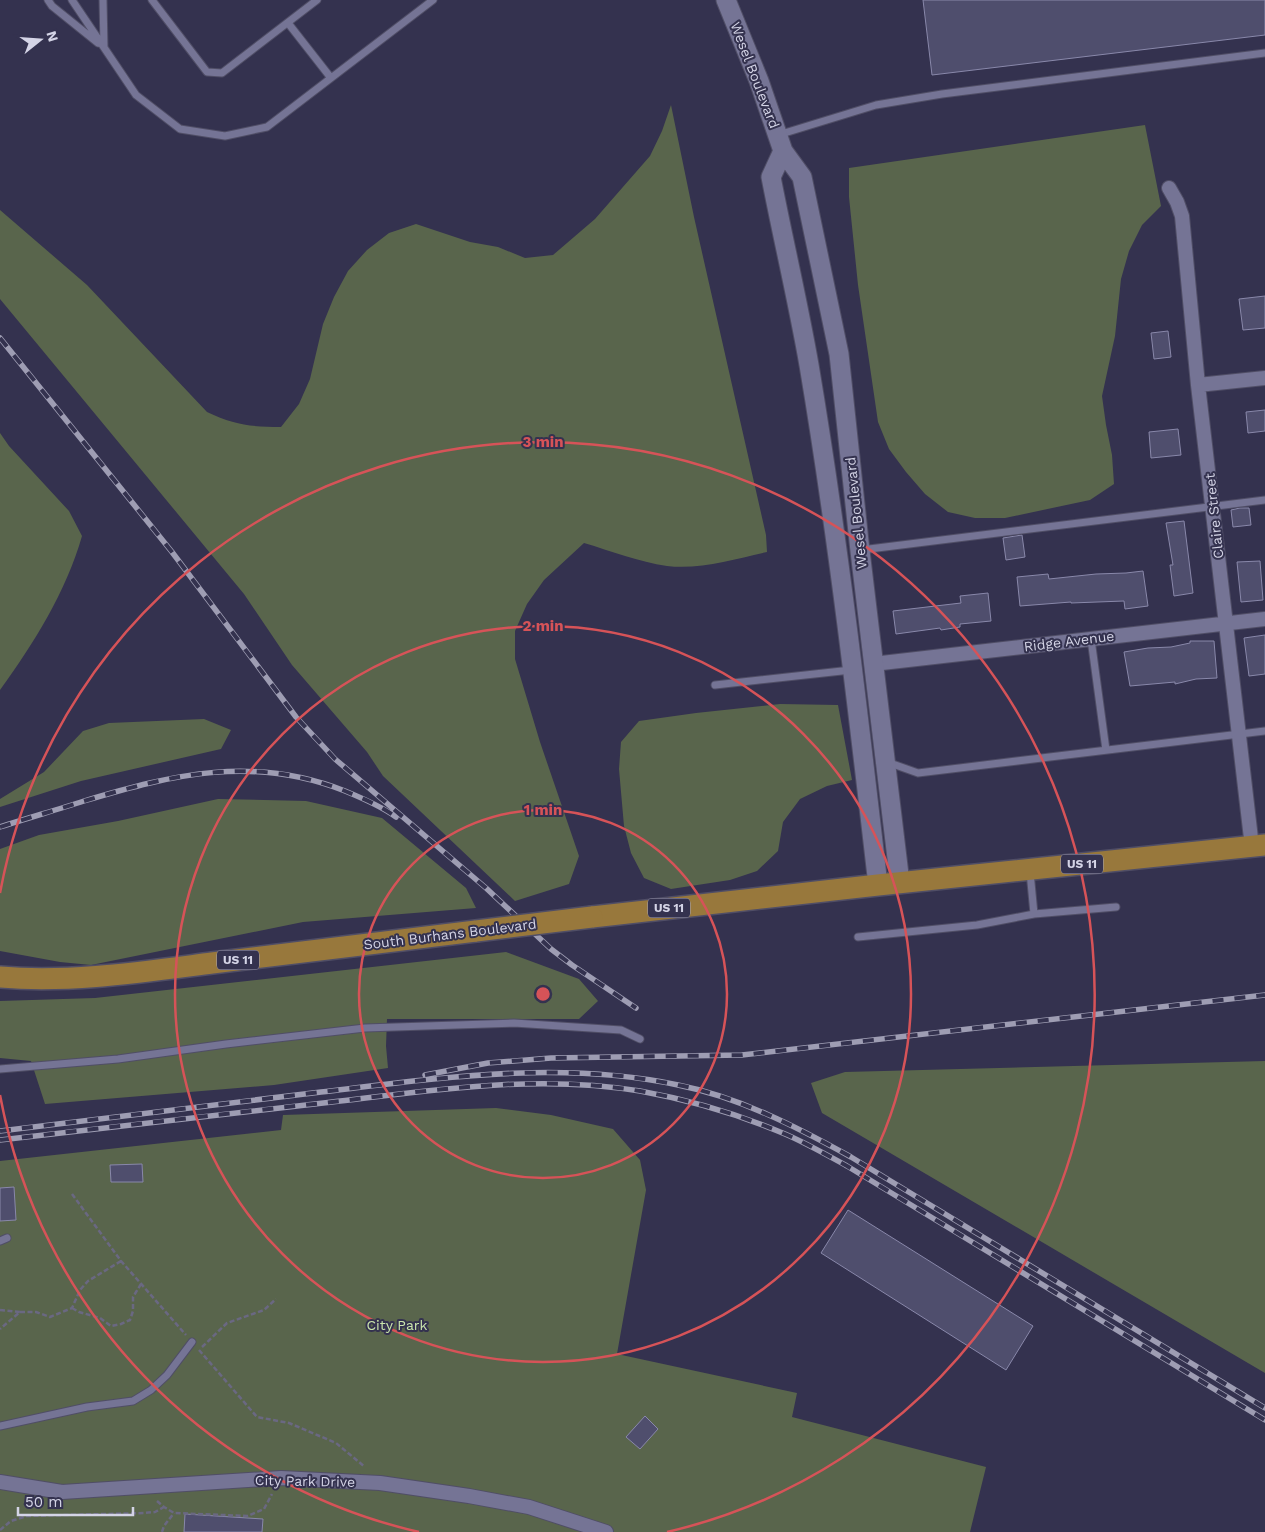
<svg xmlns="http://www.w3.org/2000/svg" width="1265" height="1532" viewBox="0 0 1265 1532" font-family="'Work Sans',sans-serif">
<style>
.green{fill:#59654c}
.building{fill:#4f4e6d;stroke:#8988aa}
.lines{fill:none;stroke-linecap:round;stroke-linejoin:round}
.lane-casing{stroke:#504e66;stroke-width:9}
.street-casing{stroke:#504e66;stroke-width:16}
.secondary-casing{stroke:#504e66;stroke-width:21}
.primary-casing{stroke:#504e66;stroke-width:24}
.path{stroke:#6a6882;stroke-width:2.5;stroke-dasharray:5 2.5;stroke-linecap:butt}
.lane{stroke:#757495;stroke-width:7}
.street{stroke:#757495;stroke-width:14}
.secondary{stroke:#757495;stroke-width:19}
.primary{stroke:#98783c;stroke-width:21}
.rail-casing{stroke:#9e9db3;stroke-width:5.5}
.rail{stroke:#34324f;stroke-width:4;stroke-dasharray:11;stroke-linecap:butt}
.primary-bridge-casing{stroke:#504e66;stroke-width:24;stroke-linecap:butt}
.primary-bridge{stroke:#98783c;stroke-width:21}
.ring{fill:none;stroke:#d65358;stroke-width:2.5}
.labels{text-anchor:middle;stroke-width:4;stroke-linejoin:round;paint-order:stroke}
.shield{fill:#34324f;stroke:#a4a3b9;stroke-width:1}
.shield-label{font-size:12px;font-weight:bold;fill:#d4d4e6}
.street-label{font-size:14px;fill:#d4d4e6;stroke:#34324f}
.park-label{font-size:14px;fill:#cae5ac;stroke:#34324f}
.centre{fill:#d65358;stroke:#34324f;stroke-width:2.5}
.ring-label{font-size:15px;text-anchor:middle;font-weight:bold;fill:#d65358;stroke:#34324f;stroke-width:4;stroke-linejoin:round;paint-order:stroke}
</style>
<rect width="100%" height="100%" fill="#34324f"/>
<path class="green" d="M671 105 694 217 766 535 767 552C735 559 700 570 667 566 639 562 611 551 584 543L544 580 527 604 515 631V659L540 742 579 856 569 884 515 901 383 776 367 752 292 665 244 594 0 299V210L87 285 207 412C234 425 252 427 281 427L299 404 310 379 323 324 334 297 348 271 367 250 389 233 416 224 470 242 498 247 525 258 553 255 595 219 650 156 662 131Z
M1145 125 1161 206 1142 225 1129 251 1121 279 1115 336 1102 396 1106 425 1112 455 1114 484 1090 500 1005 518H975L948 512 925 494 906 472 889 449 878 422 858 285 849 197V168Z
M0 433 9 446 69 511 82 536C66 592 34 643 0 690Z
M780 704 838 705 852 780 827 786 800 799 783 822 778 851 757 871 730 880 671 889 644 878 631 853 624 826 619 769 621 742 639 721 696 713Z
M204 719 231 730 221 749 81 781 0 807V799L44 772 83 731 109 723Z
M218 799 306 801 382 818 466 888 476 908 303 922 91 965 60 962 0 951V849L39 835 118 821Z
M506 952 579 979 598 1001 579 1019H387L386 1046 388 1068 274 1085 45 1104 31 1061 0 1058V1001L95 998Z
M1265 1061V1373L822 1113 811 1083 845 1072Z
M496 1108 551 1115 613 1129 640 1160 646 1190 617 1354 797 1393 792 1417 986 1467 970 1532H0V1161L281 1130 283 1115Z"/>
<path class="building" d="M923 0H1265V35L932 75Z
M1265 296V328L1243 330 1239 299Z
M1168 331 1171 357 1154 359 1151 333Z
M1265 410V431L1248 433 1246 412Z
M1178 429 1181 455 1151 458 1149 432Z
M1240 508H1249L1251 525 1233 527 1231 510Z
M1184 521 1193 593 1174 596 1170 565H1173L1166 523Z
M1022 535 1025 557 1006 560 1003 538Z
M1260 561 1263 600 1241 602 1237 562Z
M1143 571 1148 606 1125 609 1124 601 1071 603V602L1020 606 1017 577 1048 574 1049 579 1096 574 1126 573Z
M988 593 991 621 960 624V627L941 630 940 628 896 634 893 611 961 603 960 596Z
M1265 635V674L1249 676 1244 638Z
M1190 641H1214L1217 678 1196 679 1175 684V682L1130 686 1124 652 1148 648 1171 647 1190 643Z
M142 1164 143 1182H111L110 1165Z
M14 1187 16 1220 0 1221V1188Z
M848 1210 1033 1326 1006 1370 821 1253Z
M645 1416 658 1429 640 1449 626 1437Z
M185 1514 263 1519 262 1532H184Z"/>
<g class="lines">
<g class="lane-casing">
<path id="lane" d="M48 0 52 6 98 43
M72 0 136 95 180 129 225 136 267 127 433 0
M103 0 104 47
M152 0 207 72 222 73 317 0
M288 23 331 78
M778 135 876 105 942 94 1265 53
M861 550 1265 500
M1091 639 1106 750
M715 685 851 670
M887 762 918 773 1265 731
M1030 872 1034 914 1116 907
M858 937 977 925 1034 914
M0 1069 118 1059 226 1044 365 1028 514 1023 621 1030 640 1039
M0 1241 7 1238
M0 1426 87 1407 133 1401 151 1390 167 1375 192 1342"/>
</g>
<g class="street-casing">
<path id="street" d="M1169 188 1177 202 1182 216 1198 385 1252 847
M1198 385 1265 378
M873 664 1265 619
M0 1482 62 1492 281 1478 380 1483 469 1496 529 1507 606 1532"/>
</g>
<g class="secondary-casing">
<path id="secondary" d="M726 0 759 81 783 151 802 177 839 354 860 551 900 883
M783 151 771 177C783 239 798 302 809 365 838 537 858 711 878 885"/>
</g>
<g class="primary-casing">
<path id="primary" d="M592 917 878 885 1265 845
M0 977C70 983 142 972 212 963 300 952 388 942 476 931"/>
</g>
<path class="path" d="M72 1194 121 1261 186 1335
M72 1308 79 1312 100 1318 111 1326 121 1324 130 1320 133 1311V1297L141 1284
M0 1310 20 1312 0 1329
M20 1312H36L50 1317 72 1308 80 1290 88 1281 121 1261
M202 1347 227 1323 264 1310 276 1299
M199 1350 257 1417 289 1423 336 1443 365 1467
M157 1501 164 1507 174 1513 248 1516 264 1509 272 1494
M0 1530 11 1521 27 1516 144 1513 155 1512 164 1507
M162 1532 164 1526 174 1513"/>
<use href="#lane" class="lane"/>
<use href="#street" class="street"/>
<use href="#secondary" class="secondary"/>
<use href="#primary" class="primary"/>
<g class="rail-casing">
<path id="rail" d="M0 338 172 552 296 717 335 759 486 888 551 949 572 965 636 1008
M0 827C28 818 56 810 84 801 174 774 254 755 345 791 362 798 381 806 396 817
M425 1075 488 1063 551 1058 742 1055 1265 995
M0 1131C107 1118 214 1105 321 1092 439 1078 560 1060 678 1085 739 1097 797 1127 851 1157L1265 1408
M0 1140C111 1127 222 1114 332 1102 434 1090 538 1074 640 1091 690 1100 738 1114 785 1134 806 1143 827 1155 847 1166L1265 1420"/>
</g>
<use href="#rail" class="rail"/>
<g class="primary-bridge-casing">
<path id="primary-bridge" d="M476 931 592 917"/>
</g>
<use href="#primary-bridge" class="primary-bridge"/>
</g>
<g class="ring">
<circle cx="543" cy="994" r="184"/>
<circle cx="543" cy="994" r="368"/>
<path d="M419 1532A552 552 0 0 1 0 1095M0 893A552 552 0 1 1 667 1532"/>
</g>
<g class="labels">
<g class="shield">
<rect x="1061" y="854.5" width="42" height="19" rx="4"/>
<rect x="648" y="898.5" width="42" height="19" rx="4"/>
<rect x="217" y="950.5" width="42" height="19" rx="4"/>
</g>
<g class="shield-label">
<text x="1082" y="868">US 11</text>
<text x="669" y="912">US 11</text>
<text x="238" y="964">US 11</text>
</g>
<g class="street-label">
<text transform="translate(755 75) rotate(69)" y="5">Wesel Boulevard</text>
<text transform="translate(856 513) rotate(-96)" y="5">Wesel Boulevard</text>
<text transform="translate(1214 516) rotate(-96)" y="5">Claire Street</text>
<text transform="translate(1069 641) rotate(-7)" y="5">Ridge Avenue</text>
<text transform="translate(450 934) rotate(-7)" y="5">South Burhans Boulevard</text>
<text transform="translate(305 1481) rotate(1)" y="5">City Park Drive</text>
</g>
<g class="park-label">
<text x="397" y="1330">City Park</text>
</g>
</g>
<circle cx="543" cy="994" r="8" class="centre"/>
<g class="ring-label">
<text x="543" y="447">3 min</text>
<text x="543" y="631">2 min</text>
<text x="543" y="815">1 min</text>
</g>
<g transform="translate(40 40) rotate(73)" stroke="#34324f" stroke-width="4" paint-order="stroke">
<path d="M0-4L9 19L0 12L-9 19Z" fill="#d4d4e6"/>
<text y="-8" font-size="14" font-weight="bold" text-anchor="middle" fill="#d4d4e6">N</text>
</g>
<path d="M18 1507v8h115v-8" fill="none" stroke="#d4d4e6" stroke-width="2.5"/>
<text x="25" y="1507" font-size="15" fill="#d4d4e6" stroke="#34324f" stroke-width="4" paint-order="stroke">50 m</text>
</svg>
